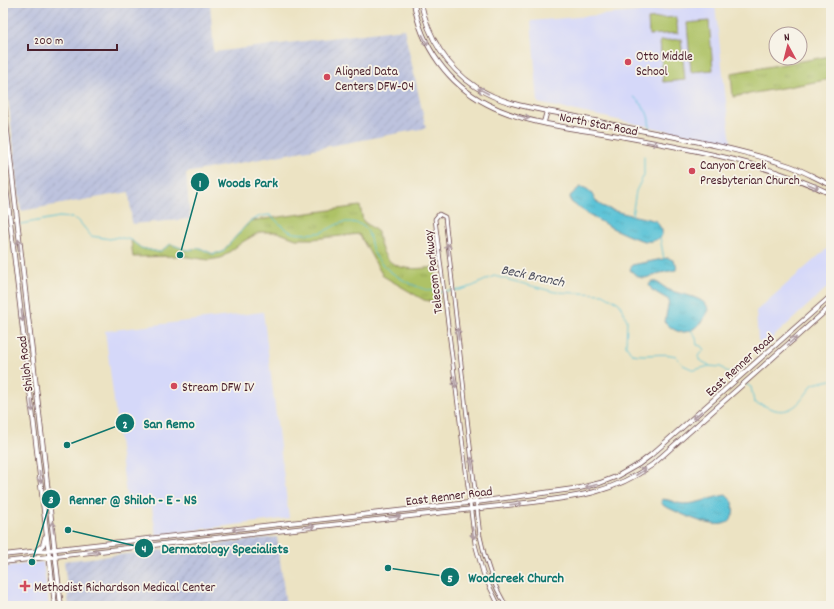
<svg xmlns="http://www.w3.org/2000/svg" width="834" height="609" viewBox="0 0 834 609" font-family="Dekko,sans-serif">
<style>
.built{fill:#d5d8f9}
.industrial{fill:url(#industrial-furrows)}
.grass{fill:url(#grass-tufts);stroke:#7c7048}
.pitch{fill:#aec266;stroke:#7c7048}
.water{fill:url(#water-ripples);stroke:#527181}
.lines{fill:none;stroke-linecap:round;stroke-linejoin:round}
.stream{stroke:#5bc3d7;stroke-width:1}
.minor-casing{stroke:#623c42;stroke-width:4.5}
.major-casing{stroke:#623c42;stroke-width:5.5}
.minor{stroke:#fff;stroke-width:3}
.major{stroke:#fff;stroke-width:4}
.oneway{stroke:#ae9aa0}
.poi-dot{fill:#d1495b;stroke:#f7f3e8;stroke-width:1.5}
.labels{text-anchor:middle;stroke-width:3.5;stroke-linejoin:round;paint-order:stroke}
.poi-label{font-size:13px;fill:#4a1f2b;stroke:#f7f3e8;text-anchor:start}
.street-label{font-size:13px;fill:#4a1f2b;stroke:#f7f3e8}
.water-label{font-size:14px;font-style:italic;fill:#4f505f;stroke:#f7f3e8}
.leader{fill:none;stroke:#0f766e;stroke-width:1.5}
.callout-dot{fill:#0f766e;stroke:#f7f3e8;stroke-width:1.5}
.mark-label{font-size:12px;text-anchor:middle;font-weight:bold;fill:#fff}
.callout-label{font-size:14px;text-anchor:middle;font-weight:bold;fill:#0f766e;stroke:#f7f3e8;stroke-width:3.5;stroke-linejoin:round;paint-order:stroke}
</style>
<defs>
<pattern id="industrial-furrows" width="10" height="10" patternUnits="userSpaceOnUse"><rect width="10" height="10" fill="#bdc3de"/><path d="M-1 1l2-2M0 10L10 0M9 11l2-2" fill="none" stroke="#a4a7bf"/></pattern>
<pattern id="grass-tufts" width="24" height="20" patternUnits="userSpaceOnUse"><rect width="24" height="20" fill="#aec266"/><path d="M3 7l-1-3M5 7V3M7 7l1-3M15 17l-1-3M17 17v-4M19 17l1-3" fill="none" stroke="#97a659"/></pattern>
<pattern id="water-ripples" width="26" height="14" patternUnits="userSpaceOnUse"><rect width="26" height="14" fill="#5bc3d7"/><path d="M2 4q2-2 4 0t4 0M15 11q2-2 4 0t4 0" fill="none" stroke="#51a7b9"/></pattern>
</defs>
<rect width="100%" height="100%" fill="#f7f3e8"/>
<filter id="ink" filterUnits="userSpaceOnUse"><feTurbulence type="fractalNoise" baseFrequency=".025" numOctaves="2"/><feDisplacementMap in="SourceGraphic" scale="8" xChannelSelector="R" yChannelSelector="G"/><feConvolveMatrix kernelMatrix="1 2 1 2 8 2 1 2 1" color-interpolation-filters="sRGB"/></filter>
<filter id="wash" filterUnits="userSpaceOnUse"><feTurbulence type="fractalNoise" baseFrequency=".012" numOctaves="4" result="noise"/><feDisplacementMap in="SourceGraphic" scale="16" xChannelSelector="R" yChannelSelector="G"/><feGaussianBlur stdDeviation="0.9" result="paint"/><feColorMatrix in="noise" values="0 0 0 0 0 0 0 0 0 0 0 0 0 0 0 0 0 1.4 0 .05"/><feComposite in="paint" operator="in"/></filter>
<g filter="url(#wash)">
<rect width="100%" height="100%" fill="#ece3c3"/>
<path class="built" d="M715 5 731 144 538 103 531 21Z
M831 245V284L769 341 761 343 758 341 756 311Z
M263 312 289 518 156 535 152 507 128 510 105 331Z
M43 562 49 606H3V567Z"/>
<path class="industrial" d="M3 3H210L214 52 404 29 426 128 186 173 190 219 132 224 129 192 21 211 3 54Z
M277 537 286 606H69L64 561Z"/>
<path class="grass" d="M831 56V79L733 97 731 73Z
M360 206 363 221 378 232C382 270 403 271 435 267L440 303 424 300 383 276 359 234 313 239H296L277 232H260L244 241 221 258 209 260 181 256 133 257 131 240 141 248 159 252 171 244 186 250 200 248 213 254 222 252 250 221Z"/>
<path class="pitch" d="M676 17 678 33 649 35 648 19Z
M709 21 713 70 691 72 687 23Z
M681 39 685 80 663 82 660 41Z"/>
<path class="water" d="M580 187C594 188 592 201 602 206 619 214 639 216 656 221L662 230V235C658 240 652 242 645 241 622 236 590 216 571 202L570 196Z
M668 258C674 260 678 263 676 270 670 271 663 272 657 274 643 279 642 281 630 270L632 265Z
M652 281C659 282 663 287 669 290 680 295 705 296 709 310 699 329 683 342 665 322L669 300 652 290 649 285Z
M726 495 733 502C740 546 681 513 664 506L661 502 662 499C670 499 676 504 684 504 698 504 712 497 726 495Z"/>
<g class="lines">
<path class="stream" d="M634 97C645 107 651 115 649 130
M632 216 636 191 644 175V156
M21 224 59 217 72 218 78 220 91 236 110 239 118 237 131 240 141 248 159 252 171 244 186 250 200 248 213 254 222 252 250 221 261 216 270 215C276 220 282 227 289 231 295 235 315 234 322 232 335 227 340 219 356 223 373 227 368 243 375 255 384 273 422 293 442 292
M3 225H5
M660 237 664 259
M445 291 460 290 473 286 494 276 555 292 603 294 619 303 627 320 626 345 632 354C649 357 661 352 676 356L683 365 694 370 709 366 721 367 735 378
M691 330 696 338 697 345 701 346 704 350 699 356V360L709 365
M746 384 751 387 754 402C758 405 761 404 765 406 790 419 800 403 813 384L831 380"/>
</g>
</g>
<g filter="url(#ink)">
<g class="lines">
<g class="minor-casing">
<path id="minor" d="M499 606 483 573 475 544 435 219 439 214 445 217 480 536C485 562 493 584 506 606"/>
</g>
<g class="major-casing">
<path id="major" d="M414 3C421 46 448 84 487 104 525 124 572 128 613 135 685 148 766 162 831 194
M421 3C428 37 447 68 476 87 506 107 543 109 577 117 646 133 723 143 790 166 804 171 817 179 831 185
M3 95 61 606
M544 122 547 111
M3 160 55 606
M37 550 43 545 45 537
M3 555 477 502 580 488 600 483 618 476 639 464 651 455 831 296
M3 562 508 505C562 498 606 498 652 465L831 306"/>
</g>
<use href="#minor" class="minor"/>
<use href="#major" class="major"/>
</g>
<defs><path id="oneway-shaft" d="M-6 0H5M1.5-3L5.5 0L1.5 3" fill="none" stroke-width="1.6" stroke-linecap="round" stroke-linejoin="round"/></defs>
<g class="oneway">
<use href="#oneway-shaft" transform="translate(425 40) rotate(64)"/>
<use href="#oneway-shaft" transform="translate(483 91) rotate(-152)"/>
<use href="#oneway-shaft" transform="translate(524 117) rotate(14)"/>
<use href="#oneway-shaft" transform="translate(652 143) rotate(12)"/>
<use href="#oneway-shaft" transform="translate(813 186) rotate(23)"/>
<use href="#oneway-shaft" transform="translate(19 245) rotate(-97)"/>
<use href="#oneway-shaft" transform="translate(448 249) rotate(-96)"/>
<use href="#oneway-shaft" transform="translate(22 316) rotate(83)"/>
<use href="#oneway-shaft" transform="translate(458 334) rotate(-96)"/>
<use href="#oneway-shaft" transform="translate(792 341) rotate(-42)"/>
<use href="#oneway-shaft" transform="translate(455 382) rotate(83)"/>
<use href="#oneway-shaft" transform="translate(32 406) rotate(83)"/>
<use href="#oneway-shaft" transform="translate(697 415) rotate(139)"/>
<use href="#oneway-shaft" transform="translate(472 463) rotate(-97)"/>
<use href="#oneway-shaft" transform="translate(641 472) rotate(-33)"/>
<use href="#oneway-shaft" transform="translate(40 477) rotate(84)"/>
<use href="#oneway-shaft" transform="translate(591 486) rotate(166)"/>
<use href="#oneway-shaft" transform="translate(516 504) rotate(-7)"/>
<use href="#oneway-shaft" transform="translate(395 517) rotate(-7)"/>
<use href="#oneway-shaft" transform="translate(53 527) rotate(-96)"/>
<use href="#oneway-shaft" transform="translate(309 527) rotate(-7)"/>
<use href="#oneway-shaft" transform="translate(238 529) rotate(173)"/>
<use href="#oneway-shaft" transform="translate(473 533) rotate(82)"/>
<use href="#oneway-shaft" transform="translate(94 552) rotate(-7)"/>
</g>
</g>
<g class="poi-dot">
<circle cx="628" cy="62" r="4"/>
<circle cx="327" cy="77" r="4"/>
<circle cx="692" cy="171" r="4"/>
<circle cx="174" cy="386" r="4"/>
<path d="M23 580h4v4h4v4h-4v4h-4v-4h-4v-4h4z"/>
</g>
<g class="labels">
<g class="poi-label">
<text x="636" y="60">Otto Middle<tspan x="636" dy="15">School</tspan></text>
<text x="335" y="75">Aligned Data<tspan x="335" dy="15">Centers DFW-04</tspan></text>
<text x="700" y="169">Canyon Creek<tspan x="700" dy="15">Presbyterian Church</tspan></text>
<text x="182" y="391">Stream DFW IV</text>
<text x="34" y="591">Methodist Richardson Medical Center</text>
</g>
<g class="street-label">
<text transform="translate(599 123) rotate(11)" y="5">North Star Road</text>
<text transform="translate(432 272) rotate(-97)" y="5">Telecom Parkway</text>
<text transform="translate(24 364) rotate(-97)" y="5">Shiloh Road</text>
<text transform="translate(739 364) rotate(-42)" y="5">East Renner Road</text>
<text transform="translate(449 495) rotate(-7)" y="5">East Renner Road</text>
</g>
<g class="water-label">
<text transform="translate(533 275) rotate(12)" y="5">Beck Branch</text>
</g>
</g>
<path class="leader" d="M180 255L200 182M67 445L125 423M32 562L51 499M68 530L144 548M388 568L450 577"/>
<g class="callout-dot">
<circle cx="180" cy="255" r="4"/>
<circle cx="67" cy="445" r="4"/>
<circle cx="32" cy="562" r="4"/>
<circle cx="68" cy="530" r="4"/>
<circle cx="388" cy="568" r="4"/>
<circle cx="200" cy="182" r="10"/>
<circle cx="125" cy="423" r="10"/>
<circle cx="51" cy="499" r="10"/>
<circle cx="144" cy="548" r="10"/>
<circle cx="450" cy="577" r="10"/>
</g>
<g class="mark-label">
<text x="200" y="187">1</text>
<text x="125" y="428">2</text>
<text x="51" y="503">3</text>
<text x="144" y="552">4</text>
<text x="450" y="582">5</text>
</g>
<g class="callout-label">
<text x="248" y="187">Woods Park</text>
<text x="169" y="428">San Remo</text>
<text x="133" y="504">Renner @ Shiloh - E - NS</text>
<text x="225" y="553">Dermatology Specialists</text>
<text x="516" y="582">Woodcreek Church</text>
</g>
<rect width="834" height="609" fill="none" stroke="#f7f3e8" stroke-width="16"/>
<g transform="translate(788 46) rotate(353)"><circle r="19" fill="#f7f3e8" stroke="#b29e9c"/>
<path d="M0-3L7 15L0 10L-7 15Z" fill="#d1495b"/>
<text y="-6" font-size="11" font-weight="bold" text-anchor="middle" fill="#4a1f2b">N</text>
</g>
<path d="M28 44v6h89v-6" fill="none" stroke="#4a1f2b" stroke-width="2"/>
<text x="34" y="44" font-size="12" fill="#4a1f2b" stroke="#f7f3e8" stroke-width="3" paint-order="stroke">200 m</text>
</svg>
